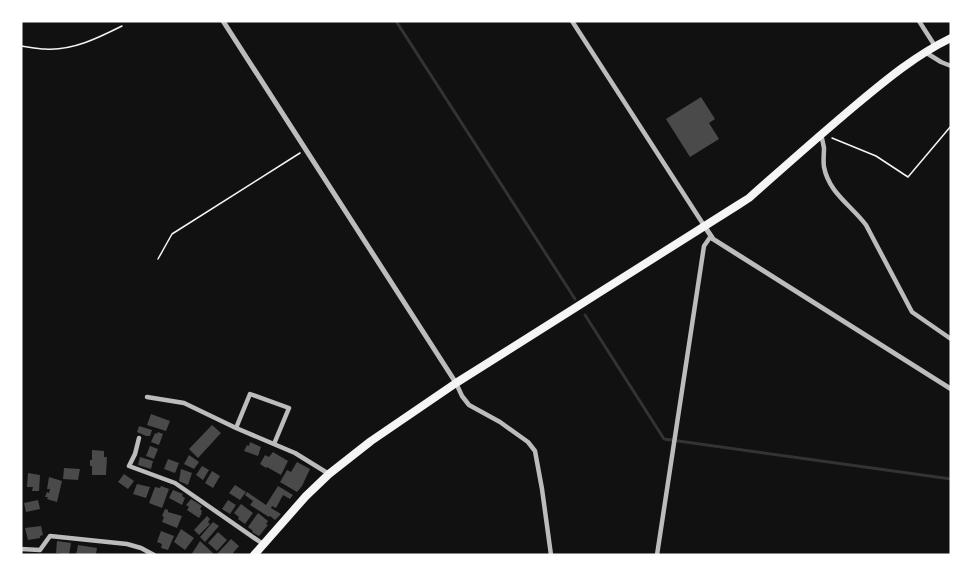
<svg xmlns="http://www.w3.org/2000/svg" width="972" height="576" viewBox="0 0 972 576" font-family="'Fira Sans Condensed',sans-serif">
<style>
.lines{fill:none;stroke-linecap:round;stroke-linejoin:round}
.stream{stroke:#333;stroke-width:3}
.building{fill:#4a4a4a}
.path{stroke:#f5f5f5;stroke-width:1.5}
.minor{stroke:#bcbcbc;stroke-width:4.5}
.tertiary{stroke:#bcbcbc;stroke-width:5}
.trunk{stroke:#f5f5f5;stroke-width:8}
</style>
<rect width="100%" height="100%" fill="#111"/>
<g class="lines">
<path class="stream" d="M396 21 575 299
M585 315 664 439 951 479"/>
</g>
<path class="building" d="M701 97 715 119 709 123 719 139 690 157 666 119Z
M151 414 170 421 166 431 147 425Z
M212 425 221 433 198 458 189 449Z
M139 426 152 430 150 436H146L137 432Z
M158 432 163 434 159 445 151 442 155 433 157 434Z
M250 442 261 447 258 456 244 451 247 445 249 446Z
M150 446 158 449 154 459 146 456Z
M92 450 104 451V457H107L106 475H92V466H90V460H92Z
M273 452 288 461 281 475 267 467 266 468 260 464 265 455 269 457Z
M189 455 199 462 194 469 184 464Z
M140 457 153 461 151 469 138 465Z
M168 459 179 463 175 473 164 469Z
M297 462 310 469 302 486 297 492 280 482 287 470 291 472Z
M202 466 209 470 203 480 196 475Z
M64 468 80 469 78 480 63 479Z
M181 469 192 473 188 485 179 481Z
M212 471 220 476 213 488 205 483Z
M28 473 40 475 39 491H32L33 487H27Z
M124 474 134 481 128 489 118 482Z
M49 477 62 481 57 502 47 499 48 497H45L47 492 49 493 50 489H47Z
M137 484 150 487 146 498 133 494Z
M235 485 246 492 240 500 229 493Z
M161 486 169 489 162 508 149 503 155 487 160 488Z
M278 486 293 495 290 499 283 495 276 508 272 506 271 508 281 514 275 520 270 516 269 517 250 505 253 501 245 495 247 492 266 505Z
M173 490 183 494 182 496 185 498 182 505 169 498Z
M191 499 202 506 200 509 202 511 201 513H202L199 518 187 510 189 507 186 505Z
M38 500 40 509 26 512 24 503Z
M228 500 236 505 230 514 222 509Z
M241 504 253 513 245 524 238 519 239 517 234 513Z
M165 509 168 510V512L182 516 177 528 162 522 164 517 162 516Z
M258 513 268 521 266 524 268 525 259 536 252 532 253 531 248 527Z
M207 516 210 519 208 522 210 524 199 535 194 530Z
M213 522 219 526 205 542 200 537Z
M41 526 43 535 40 536V538L28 540 25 528Z
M181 529 194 538 185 550 174 542Z
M161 531 174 536 168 550 161 548 162 544 157 542Z
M218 532 227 540 217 551 208 543Z
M231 539 239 546 233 553 235 555H216Z
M57 541 71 543 69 555 56 553Z
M200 541 213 553 212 555H191Z
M78 545 97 548 96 554 76 555Z"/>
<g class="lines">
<path class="path" d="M21 46C29 47 37 49 45 49 72 51 98 38 122 26
M832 138 876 156 908 177 951 126
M158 259 172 234 300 153"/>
<path class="minor" d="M572 21 705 227
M919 21 935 46
M925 52 941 62 951 66
M821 134C822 138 823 143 824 148 824 154 823 161 824 167 829 193 851 205 866 225L912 312 951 339
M456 383 462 396 469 405 500 422 528 442 535 451 542 489 551 555
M147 397 184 403 236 428 295 453 329 474
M236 428 250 394 289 408 274 444
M139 438 135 454 129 466 175 483 263 544
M21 549 40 550 50 536 127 544 141 548 154 555
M657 555 704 246 711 236"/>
<path class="tertiary" d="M223 21 456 383
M705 227 713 239 951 389"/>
<path class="trunk" d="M254 555 306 496 329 474 371 441 456 383 738 205 749 198C785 166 820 135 857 104 887 79 916 55 951 38"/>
</g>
<rect width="972" height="576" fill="none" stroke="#ffffff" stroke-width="45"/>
</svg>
